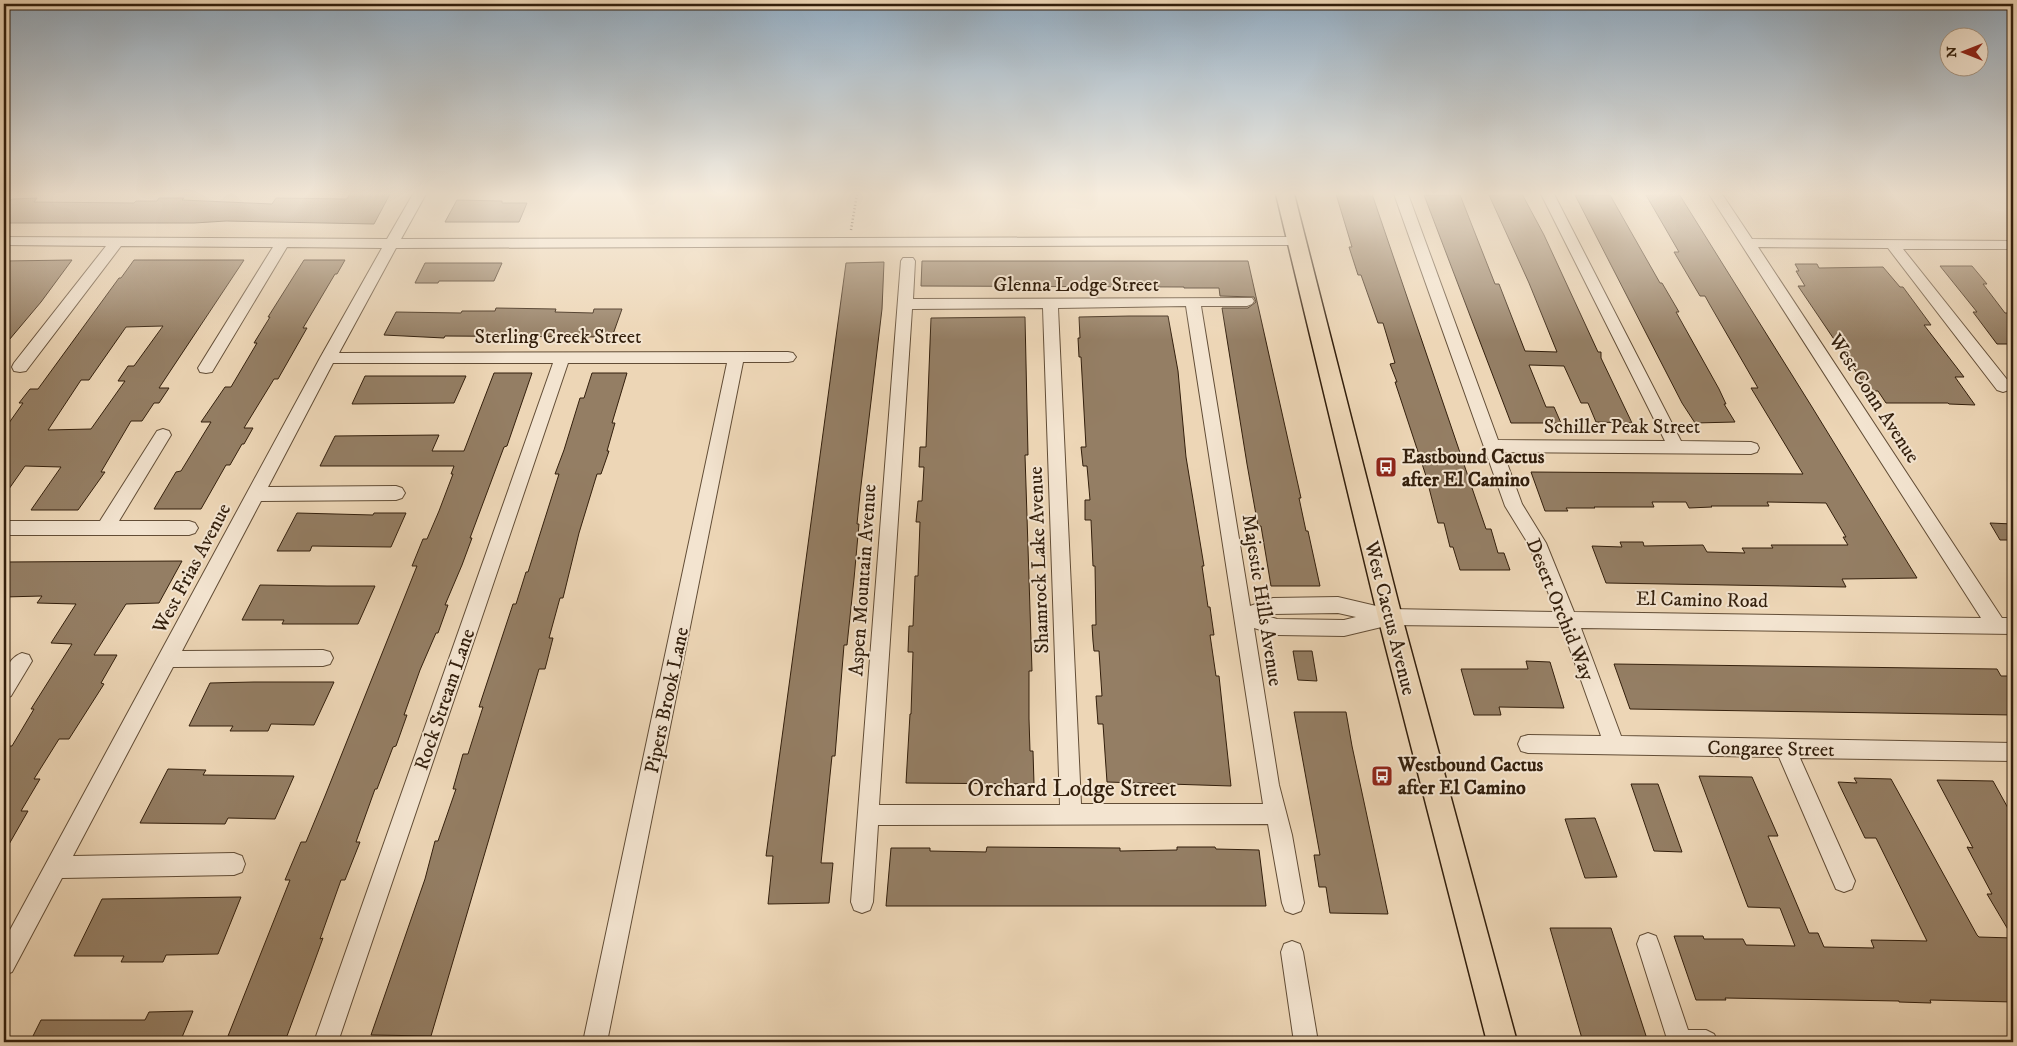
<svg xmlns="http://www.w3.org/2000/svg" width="2017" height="1046" viewBox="0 0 2017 1046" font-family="'IM FELL DW Pica',serif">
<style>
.building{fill:#947e64;stroke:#331f0c;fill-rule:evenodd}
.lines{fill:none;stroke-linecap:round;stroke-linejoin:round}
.minor-casing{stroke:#624d36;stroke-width:2}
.major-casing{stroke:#331f0c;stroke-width:3}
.path{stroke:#331f0c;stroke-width:2.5;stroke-dasharray:1 2.5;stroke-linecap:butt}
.minor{fill:#f3e4d0;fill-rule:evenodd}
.major{fill:#edd6b6;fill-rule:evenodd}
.labels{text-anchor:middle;stroke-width:4;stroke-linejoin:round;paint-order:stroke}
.street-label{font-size:20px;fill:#331f0c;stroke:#f3e4d0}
.poi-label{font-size:20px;font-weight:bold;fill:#331f0c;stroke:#f3e4d0;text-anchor:start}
.near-street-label{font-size:24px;fill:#331f0c;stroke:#f3e4d0}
</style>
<rect width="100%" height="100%" fill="#edd6b6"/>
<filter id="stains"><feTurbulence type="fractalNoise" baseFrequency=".004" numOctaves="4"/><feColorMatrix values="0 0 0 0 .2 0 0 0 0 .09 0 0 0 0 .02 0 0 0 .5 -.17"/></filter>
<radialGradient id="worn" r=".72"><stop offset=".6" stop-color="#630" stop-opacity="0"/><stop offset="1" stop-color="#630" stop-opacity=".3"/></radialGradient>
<path class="building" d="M350 194H390L374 224 226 221 194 223H4V208L12 199 37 198 34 202 134 203 136 201H157L159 198H184L182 200 272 204 276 198 347 199Z
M1336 194H1372L1486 529H1491L1498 553H1504L1510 570H1460L1453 547H1450L1444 523H1438L1426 476 1395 382H1397L1390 364 1395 363 1383 323H1378L1361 275H1358L1349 247H1352Z
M1522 194 1544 235 1598 352H1601V358L1632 423 1596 422 1588 403H1581L1564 366 1529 365 1546 407H1554L1561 423H1511L1424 195H1460L1495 284H1499L1525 351 1557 352 1529 283 1489 195Z
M1679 194 1812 407 1917 578 1842 579 1846 587 1606 583 1592 546 1622 547 1620 542H1643L1644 546 1703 545 1707 552 1745 553 1742 548H1773L1771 545H1848L1843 537H1846L1826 503 1767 502 1769 506H1711L1712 507 1689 508 1686 502H1652L1654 507H1594L1595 508H1566L1568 511H1545L1531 472 1803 474 1751 388H1758L1710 305 1705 296H1700L1674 252H1679L1646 195Z
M1575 195H1610L1660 283H1662L1679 312H1676L1719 389 1726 404H1724L1735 422 1695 423 1682 403Z
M457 200 502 201V203H527L519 222H445Z
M72 260 41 302 4 346V261Z
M134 260H244L159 388H169L159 403H154L142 421H131L101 472H105L78 510H31L61 467 25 466 4 496V430L23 403H19L30 389H38L119 278H121ZM163 326 134 366H128L118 381H125L91 429 48 430 81 380H89L126 327Z
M304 260H345L337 274H335L303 328H307L278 379H274L244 428H253L244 444H242L230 465H226L201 509H154L176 472 181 471 211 422H201L225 387H231L257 343H254L270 317H268Z
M922 261H1248L1301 498H1299L1306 531H1308L1320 586H1271L1261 526H1258L1247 464 1222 308H1248L1256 302 1254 297 1220 296 1219 288H1184V287L921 286Z
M884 262 882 309 860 494 857 524H859L854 579 847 645H844L835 756H832L821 863H833L829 903 768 904 773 856H766L846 263Z
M425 263H502L494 281H439L438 283H415Z
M1795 264H1817L1819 268 1883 267 1900 287H1903L1931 325H1924L1964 377H1955L1975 405 1949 404 1948 403H1886L1878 391H1869L1798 286H1805L1796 271H1799Z
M1940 266H1972L1987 284H1983L2005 313H2008L2013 319V344H1997L1973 312H1977Z
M496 308 556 309 555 312 593 313 594 309H622L612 337 445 336 444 338 384 335 396 312 461 313 462 311H495Z
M1129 316H1168L1178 371 1186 457 1204 566H1202L1208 607H1210L1214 635H1210L1216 676H1219L1231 786 1107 782 1103 724H1098L1096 696H1102L1099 651H1094L1093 641 1092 625H1096L1095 566H1093L1091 520H1085V500H1090L1087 466H1083L1081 447H1086L1081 357H1079L1078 338H1080L1079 317Z
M1025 317 1028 455H1025L1032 671H1029V719L1030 751H1033L1034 784 906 783 910 714H911L913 652H908L909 626H913L915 576H918L920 522H916L918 501H922L924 467H919L920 447H926L931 318Z
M494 373H532L507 446 504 447 470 538H472L462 565 445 605H448L438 633H436L420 670 404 715H407L396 746 393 747 377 789H375L356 842H360L345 880H341L320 939 323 938 311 971 287 1036H228L290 880H285L301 842H306L325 796 417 566H412L423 539H427L439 511 453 474H451L454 466H320L335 436 439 435 432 451H464Z
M592 373H627L612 423H615L607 451H609L601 474H597L579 533 563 598H560L549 638H553L545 669H539L431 1036 371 1035 425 879 435 841H438L456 789H453L463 754H468L483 707H479L513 604H516L526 572H528L559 474H555L564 450 580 398H584Z
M365 376H466L454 403 352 404Z
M297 513 373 515 374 513H406L391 547 312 546 310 551H277Z
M1990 523 2013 524V540H2000Z
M182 561 159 603 126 604 94 655H117L101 683 104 684 69 739H59L34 779H40L21 811H28L4 853V756L10 746H12L34 709H31L72 644 51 643 76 604 37 603 42 596 4 597V562Z
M260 585 327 586H375L358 624H282L284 620H242Z
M1293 651H1312L1317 681 1298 680Z
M1526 661 1550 662 1564 708 1499 707 1501 715H1474L1461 669H1528Z
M1614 664 1997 669 2001 676H2013V715L1630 709Z
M254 682H334L314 725 271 724 268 731H230L233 726H189L210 683Z
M1294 712H1346L1352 746 1388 914 1330 913 1326 887H1319L1314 855H1320Z
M168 769 206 770 203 775 294 776 275 819 228 818 225 824 140 823Z
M1699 776 1752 777 1778 836H1768L1809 933H1818L1824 947 1874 948 1871 940 1927 941 1876 838H1865L1838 782 1857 783 1854 778 1891 779 1977 935 1979 937 2013 938 1987 894H1992L1967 847 1973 848 1937 780 1993 781 2013 817V1002L1930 1000 1931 1003 1899 1002V1001L1725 998 1726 1000H1696L1674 936H1703L1704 939H1743L1746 945 1795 946 1780 908 1748 907Z
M1631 784H1658L1682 852 1654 851Z
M1595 818 1617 877 1585 878 1565 819Z
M987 847 1120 848V851L1177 850V847H1215L1216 849 1259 850 1266 906H886L891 848H930V851L986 852Z
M241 897 218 954 166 955 163 962H121L124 956H74L102 899Z
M1550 928H1611L1648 1042H1583Z
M193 1011 180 1042H30L41 1020H145L149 1012Z"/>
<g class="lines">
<g class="minor-casing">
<path id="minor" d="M413 194H426L401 239 1297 237 1302 238 1304 241 1302 244 1297 245 396 248 339 353 788 352 793 353 796 357 793 361 788 362H743L607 1042H583L727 363H568L338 1042H314L553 363H333L268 487 396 486 402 488 405 493 402 498 396 500 261 501 182 651 323 650 330 652 333 658 330 664 323 666 173 667 73 856 234 853 242 856 245 864 242 872 234 875 62 878 12 972 4 975V941L320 358 382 248 287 247 212 372 206 373 200 372 198 368 273 247 121 246 26 371 20 372 14 371 12 367 14 363 106 246 4 245V237L387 239Z
M1394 194H1408L1498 440 1665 441 1541 194H1554L1681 441 1751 442 1757 444 1759 448 1757 452 1751 454 1503 452 1522 504 1546 543 1574 612 1981 618 1709 194H1722L1752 239 2013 241V249H1903L2009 382 2011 386 2009 390 2003 392 1997 390 1888 248 1758 247 2002 618H2013V634L1581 628 1621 736 2013 743V761L1800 758 1855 881 1852 889 1844 892 1836 889 1779 757 1528 753 1521 751 1518 744 1521 737 1528 735 1601 736 1562 627 1390 625 1344 636 1277 635 1254 628 1279 785 1292 835 1304 903 1301 911 1293 914 1285 911 1282 903 1268 824 878 825 873 902 870 910 862 913 854 910 851 902 901 261 903 258H913L915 261 913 299 1252 298 1254 301 1252 304 1247 306H1201L1250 606 1273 598 1338 597 1389 609 1556 612 1529 545 1505 506ZM1186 306 1263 804H1081L1058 308ZM1043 308 1060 805H879L912 309ZM1338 613 1356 617 1344 620 1277 619 1267 616 1273 614Z
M163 429 169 431 171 435 119 521H189L195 523 198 528 195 533 189 535H4V521H100L157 431Z
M22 653 29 655 32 661 11 696 4 699C4 681 3 660 22 653Z
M1648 933 1656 936 1659 944 1688 1030H1706L1714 1034 1718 1042H1668L1637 944 1640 936Z
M1292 941 1300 944 1303 952 1318 1042H1294L1281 952 1284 944Z"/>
</g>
<g class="major-casing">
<path id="major" d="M1276 194H1294L1402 617 1517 1042H1487L1378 617Z"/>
</g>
<path class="path" d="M851 230 857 194"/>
<use href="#minor" class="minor"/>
<use href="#major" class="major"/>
</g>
<linearGradient id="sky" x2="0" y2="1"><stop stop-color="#91a9bd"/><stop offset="0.57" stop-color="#f7edde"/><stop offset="1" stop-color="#f7edde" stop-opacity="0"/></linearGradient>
<rect width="2017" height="340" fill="url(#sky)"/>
<defs>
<g id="bus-square" transform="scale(1.125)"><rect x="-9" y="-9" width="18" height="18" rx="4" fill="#8f2418" stroke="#f3e4d0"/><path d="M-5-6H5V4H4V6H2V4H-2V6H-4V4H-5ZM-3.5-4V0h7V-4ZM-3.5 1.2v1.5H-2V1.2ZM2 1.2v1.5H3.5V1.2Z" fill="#fff"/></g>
</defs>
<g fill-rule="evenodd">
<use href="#bus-square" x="1386" y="467"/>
<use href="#bus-square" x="1382" y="776"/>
</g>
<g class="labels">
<g class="street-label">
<text x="1076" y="291">Glenna Lodge Street</text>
<text x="558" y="343">Sterling Creek Street</text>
<text transform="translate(1875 398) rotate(57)" y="7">West Conn Avenue</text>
<text x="1622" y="433">Schiller Peak Street</text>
<text transform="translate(1038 560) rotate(-92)" y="7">Shamrock Lake Avenue</text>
<text transform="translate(191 568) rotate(-62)" y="7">West Frias Avenue</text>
<text transform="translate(862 580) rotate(-86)" y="7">Aspen Mountain Avenue</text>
<text transform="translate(1702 599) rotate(1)" y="7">El Camino Road</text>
<text transform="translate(1263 600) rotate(81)" y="7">Majestic Hills Avenue</text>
<text transform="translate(1561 609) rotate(68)" y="7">Desert Orchid Way</text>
<text transform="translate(1391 618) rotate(76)" y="7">West Cactus Avenue</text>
<text transform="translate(444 699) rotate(-71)" y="7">Rock Stream Lane</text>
<text transform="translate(666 700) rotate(-78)" y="7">Pipers Brook Lane</text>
<text transform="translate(1771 748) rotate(1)" y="7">Congaree Street</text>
</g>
<g class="poi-label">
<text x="1402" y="463">Eastbound Cactus<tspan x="1402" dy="23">after El Camino</tspan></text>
<text x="1398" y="771">Westbound Cactus<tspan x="1398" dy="23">after El Camino</tspan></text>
</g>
<g class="near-street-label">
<text x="1072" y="796">Orchard Lodge Street</text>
</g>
</g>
<rect width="2017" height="1046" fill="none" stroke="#edd6b6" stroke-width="20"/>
<rect x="5" y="5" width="2007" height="1036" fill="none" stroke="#331f0c" stroke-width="2.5"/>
<rect x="10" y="10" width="1997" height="1026" fill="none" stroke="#331f0c"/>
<g transform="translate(1964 52) rotate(270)"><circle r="24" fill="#f3e4d0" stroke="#a69582"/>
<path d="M0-4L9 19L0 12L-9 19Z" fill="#8f2418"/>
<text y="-8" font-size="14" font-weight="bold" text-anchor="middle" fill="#331f0c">N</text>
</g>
<rect width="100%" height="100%" filter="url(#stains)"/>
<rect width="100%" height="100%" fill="url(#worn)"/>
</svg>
